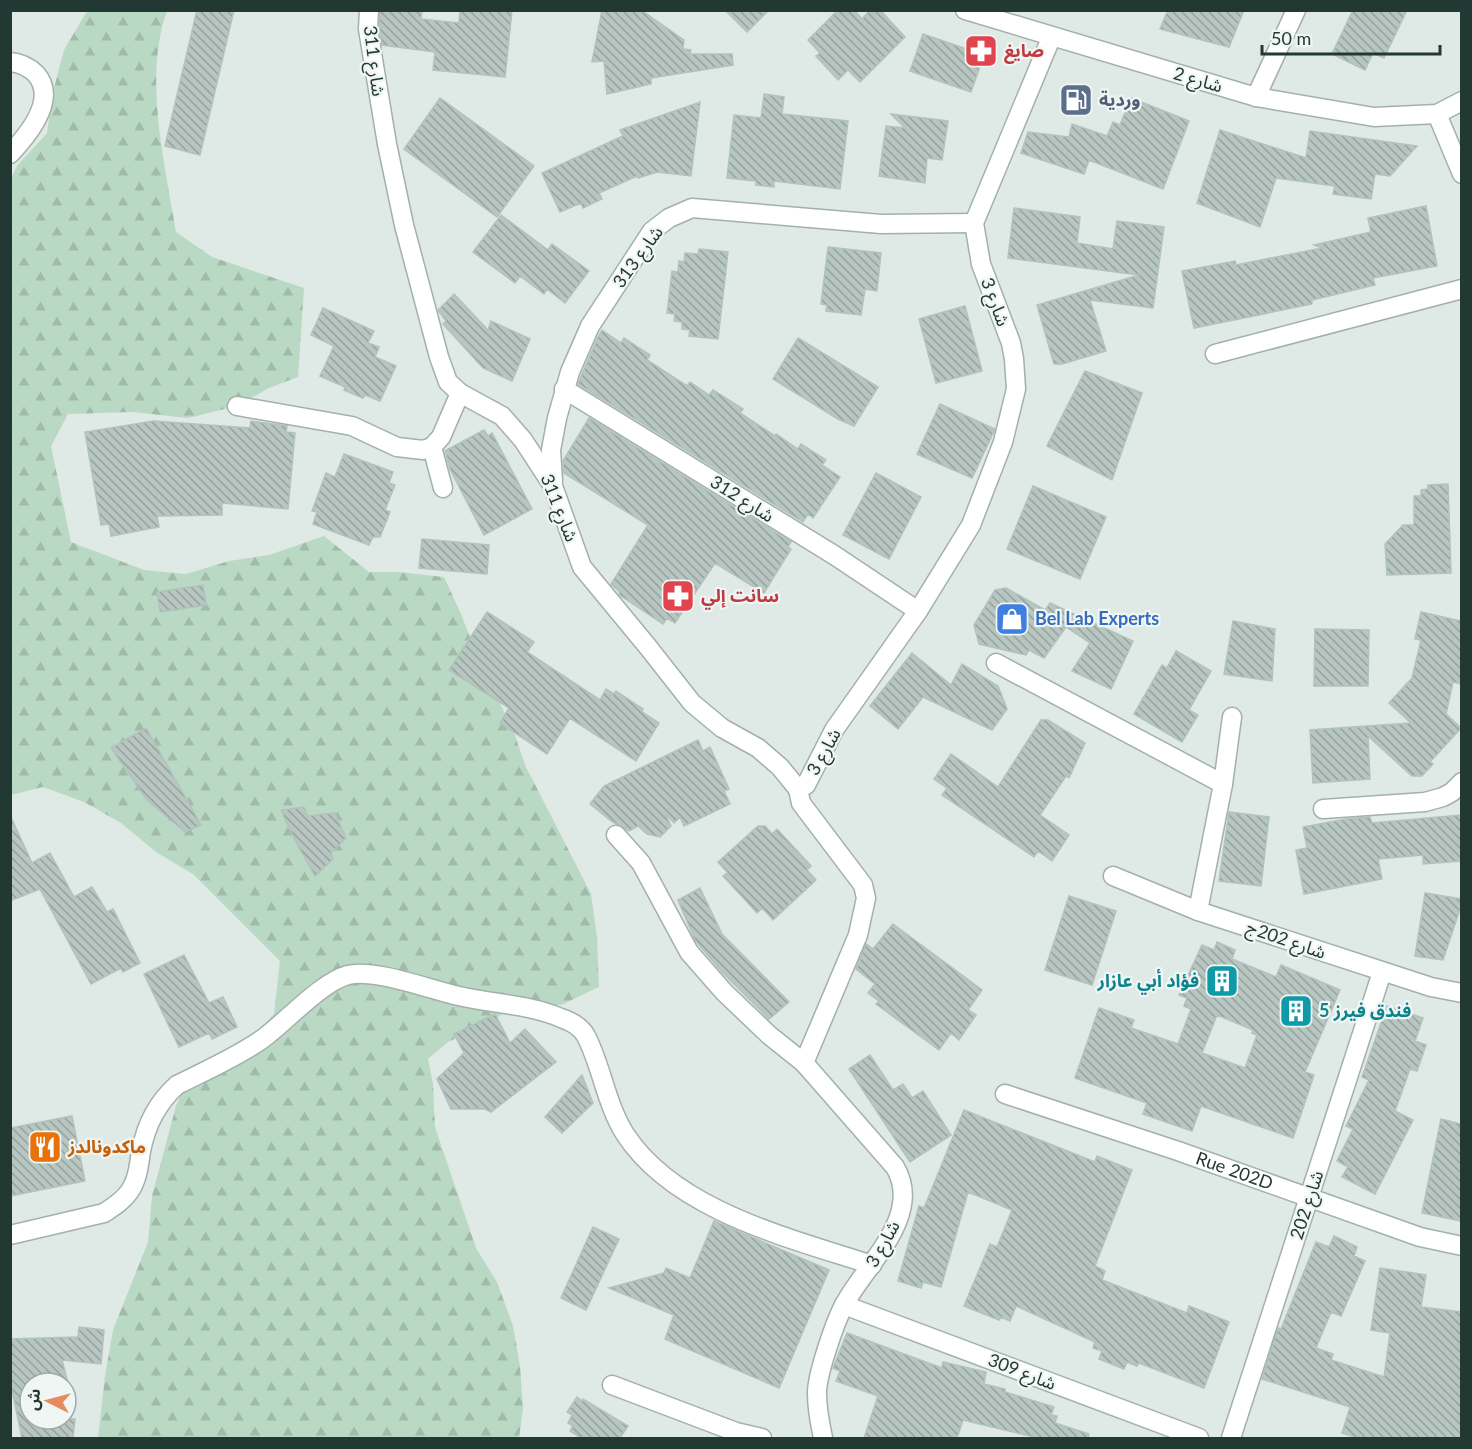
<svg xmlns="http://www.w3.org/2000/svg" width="1472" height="1449" viewBox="0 0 1472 1449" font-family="Lato,'Noto Sans Arabic',sans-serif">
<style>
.forest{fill:url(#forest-firs)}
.building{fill:url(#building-back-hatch);stroke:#b2c2bd;stroke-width:1.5;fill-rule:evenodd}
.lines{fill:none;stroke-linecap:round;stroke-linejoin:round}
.minor-casing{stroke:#a3b0ac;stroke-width:21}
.tertiary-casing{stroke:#a3b0ac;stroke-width:21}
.minor{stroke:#fff;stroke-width:18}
.tertiary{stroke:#fff;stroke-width:18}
.labels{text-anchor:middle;stroke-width:4.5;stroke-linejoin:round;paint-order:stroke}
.health-label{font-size:18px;font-weight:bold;fill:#be3a42;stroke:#eff6f3;text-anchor:start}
.street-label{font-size:18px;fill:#223833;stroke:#eff6f3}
.service-label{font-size:18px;font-weight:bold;fill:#4e5e75;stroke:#eff6f3;text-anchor:start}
.shop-label{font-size:18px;font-weight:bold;fill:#366cbe;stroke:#eff6f3;text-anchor:start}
.culture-label{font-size:18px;font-weight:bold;fill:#0d838f;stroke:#eff6f3;text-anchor:end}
.food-label{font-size:18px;font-weight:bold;fill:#c56008;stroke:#eff6f3;text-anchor:start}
</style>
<defs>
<pattern id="forest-firs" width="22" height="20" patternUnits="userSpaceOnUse" patternTransform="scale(1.5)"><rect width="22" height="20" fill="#bad9c4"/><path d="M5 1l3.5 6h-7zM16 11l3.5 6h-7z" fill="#a0bba9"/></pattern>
<pattern id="building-back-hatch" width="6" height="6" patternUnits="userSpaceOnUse" patternTransform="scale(1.5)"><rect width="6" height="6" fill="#b8c6c2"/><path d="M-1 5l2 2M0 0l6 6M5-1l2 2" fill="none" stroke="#95a29e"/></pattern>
</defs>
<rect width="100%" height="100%" fill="#dfe9e5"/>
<path class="forest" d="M87 11H167C143 77 165 164 176 232L212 257 304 288 298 377 269 388 237 406 188 418 132 412 68 414 51 446 71 542 144 570 186 574 229 561 269 555 324 536 369 572H399L444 577 461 614 478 658 513 730 526 767 591 894 597 937 599 987 561 1005 519 1004 485 1025 448 1042 428 1059 433 1084 435 1127 476 1248 497 1282 513 1326 520 1366 523 1409 519 1438H98L105 1376 113 1330 148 1242 152 1196 176 1106 194 1065 242 1049 274 1014 280 961 193 874 156 852 121 823 84 802 43 787 11 795V179L17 166 47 133 53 92 64 50Z"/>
<path class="building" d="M197 10H234L200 155 165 146Z
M380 10H422L421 19 459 23 460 10H512L505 77 433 70 435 52 382 45 379 28Z
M602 10H641L684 40 683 49 691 50 690 54H732L733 65 651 78V84L607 94 604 61 592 62Z
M725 10H769L747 32Z
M838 10H854L862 19 870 10H880L905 37 860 82 848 70 838 80 816 56 820 53 808 40Z
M1168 10H1244L1229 47 1160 29Z
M1353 10H1407L1384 58 1373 53 1365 70 1332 54Z
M923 34 984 55 971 92 910 71Z
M764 94 784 97 782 114 848 121 840 189 774 181V187L756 185V181L727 178 734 115 761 118Z
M440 98 534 166 497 217 404 149Z
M1131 98 1189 121 1163 189 1089 160 1084 174 1021 153 1028 132 1069 137 1072 124 1107 136 1113 122 1120 125Z
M700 102 691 176 657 172 638 178 637 176 599 193 602 199 583 208 581 203 560 212 542 173 623 136 620 130Z
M891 114 948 121 942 160 927 158 925 183 879 176 886 126 905 128Z
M1220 130 1306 158 1310 131 1417 146 1390 176 1375 174 1371 199 1333 194 1335 186 1276 178 1260 227 1197 203Z
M1426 206 1437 266 1373 278 1375 285 1312 300V304L1194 328 1182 271 1235 261 1236 265 1322 248 1314 245 1371 232 1368 218Z
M1014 208 1080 217 1077 243 1113 249 1117 221 1164 227 1153 308 1090 300 1106 351 1062 364H1054L1037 305 1139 275 1008 258Z
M501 215 548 250 552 244 589 271 565 303 547 289 544 294 520 276 515 283 473 252Z
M828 247 881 253 877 291 865 289 861 315 826 311 827 305 821 304Z
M699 249 728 252 718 339 689 336 690 330 682 329V322L674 321 675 314 667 313 672 271 678 272 679 261 684 262 685 253 698 254Z
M454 294 488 330 491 321 530 339 512 381 483 368 443 324 446 321 438 310Z
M965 306 982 371 936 383 919 319Z
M323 308 374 331 368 343 379 347 375 357 396 366 380 401 365 395 363 398 344 390 345 387 320 376 334 346 311 335Z
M602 330 621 343 624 338 650 355 647 360 687 386 690 382 709 395 713 390 743 409 740 413 775 436 776 434 798 449 801 444 826 460 822 465 840 477 813 518 808 514 803 522 578 384 597 339Z
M798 338 878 387 854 426 838 419 773 379Z
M1085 371 1142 393 1112 480 1047 446Z
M940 404 995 429 972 478 917 454Z
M589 418 791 542 788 547 791 549 764 593 715 563 675 623 667 618 663 624 621 596 619 594 620 592 611 584 648 525 564 473 563 461Z
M154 421 250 428 251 421 287 426 286 432 295 433 288 509 222 503V515L157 516 159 527 111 536 109 524 101 525 85 432Z
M484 430 488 436 492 433 532 509 484 535 450 469 445 451Z
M344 454 393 472 389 483 395 485 385 510 390 512 380 537H373L369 545 313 524 317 512 312 511 326 473 335 477Z
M876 473 921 497 889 559 843 535Z
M1448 484 1451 573 1387 575 1385 544 1403 525H1414V496H1421V490L1428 489V485Z
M1033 486 1106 517 1080 579 1007 549Z
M422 539 489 545 487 574 419 568Z
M203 585 206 605 160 612 157 592Z
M1006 588 1045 610 1050 603 1133 641 1111 689 1072 671 1090 643 1066 627 1044 658 1029 650 1026 655 979 644 974 625 995 590Z
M487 612 534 642 527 652 600 700 606 689 614 694 616 691 643 709 642 712 659 723 636 761 570 718 547 754 500 723 509 708 449 670Z
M1421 612 1461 621V684L1453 682 1446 714 1461 728 1430 762 1433 764 1422 776H1412L1368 736 1370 779 1313 783 1310 730 1411 723 1389 703 1412 678 1421 640 1415 639Z
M1233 621 1275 629 1272 681 1224 674Z
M1315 629 1369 630 1368 686H1314Z
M1176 651 1211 671 1189 710 1198 715 1182 742 1134 714 1162 665 1167 668Z
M912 653 951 685 962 664 998 686 1007 709 992 730 923 697 898 729 870 706Z
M1041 720H1048L1085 743 1069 778 1066 776 1040 815 1069 835 1052 861 1038 851 1034 857 942 795 947 788 934 779 951 754 998 787Z
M146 728 201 825 185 832 147 800 111 748Z
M698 740 703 751 710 747 729 789 724 791 730 804 684 826 680 817 674 823 665 813 671 826 660 837 647 834 638 826 629 831 611 821 590 804 604 786Z
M304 807 308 816 335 813 346 838 331 853 333 859 315 876 297 844 281 810Z
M1229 812 1269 817 1261 886 1219 881Z
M10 815 32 863 50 853 74 897 92 887 107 912 113 909 140 963 123 972 121 968 91 984 40 889 10 901Z
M1461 815V861L1423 864V855L1378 859 1382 879 1304 894 1296 850 1307 848 1303 827 1346 819 1370 817 1372 823Z
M758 826H765L772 834 777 829 811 866 807 870 816 880 773 920 762 908 757 913 723 876 728 873 718 862Z
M700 888 722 934 789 1002 769 1019 722 972 695 940 678 900Z
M1425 893 1461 899V906L1443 960 1415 956Z
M1069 896 1116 911 1092 985 1045 970Z
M893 924 982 990 968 1010 976 1015 959 1040 951 1033 939 1050 876 1004 879 1001 868 993 875 984 856 969 866 944 873 949Z
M1217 942 1235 950 1232 959 1276 977 1281 965 1340 990 1305 1072 1314 1075 1293 1138 1201 1106 1192 1131 1143 1114 1147 1103 1075 1078 1099 1008 1134 1020 1131 1028 1178 1044 1191 1009 1184 1006 1187 998 1179 995 1202 945 1214 950ZM1217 1015 1253 1030 1252 1033 1257 1035 1245 1068 1202 1053Z
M184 955 209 1003 223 997 237 1027 212 1039 209 1033 179 1047 144 974Z
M1387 1006 1423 1018 1415 1041 1426 1045 1417 1071 1410 1069 1395 1111 1413 1120 1375 1194 1342 1177 1348 1167 1337 1161 1353 1129 1346 1126 1369 1080 1362 1077Z
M495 1014 510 1043 525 1029 556 1062 491 1112 485 1109H451L437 1079 464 1053 454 1034Z
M870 1055 893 1090 903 1084 912 1098 923 1091 951 1135 910 1162 849 1069Z
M582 1075 593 1103 562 1133 545 1117Z
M964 1110 1095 1162 1097 1156 1132 1170 1095 1266 1105 1271 1102 1280 1187 1313 1189 1306 1229 1322 1204 1388 1139 1363 1137 1366 1127 1362 1124 1369 1099 1359 1102 1351 1093 1348 1095 1342 1016 1306 1010 1321 1001 1317 999 1320 964 1306 990 1244 997 1247 1012 1210 968 1192 941 1287 923 1282 921 1288 898 1281 919 1206 924 1208Z
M72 1116 85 1181 10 1196V1128Z
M1441 1119 1461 1124V1221L1422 1213Z
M714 1221 829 1270 779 1388 665 1339 674 1315 609 1288 664 1273 666 1268 690 1278Z
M593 1227 619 1239 586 1310 561 1298Z
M1334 1236 1357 1247 1354 1256 1365 1261 1341 1316 1331 1312 1316 1348 1333 1354 1331 1360 1384 1377 1390 1333 1371 1330 1380 1268 1426 1275 1421 1307 1461 1312V1438H1357L1342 1433 1350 1407 1262 1379 1278 1328 1281 1329 1316 1242 1329 1247Z
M79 1327 104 1330 101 1364 62 1360 68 1383H30V1419H75L73 1438H22L10 1381V1339L78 1337Z
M847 1333 942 1368 943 1362 986 1372 984 1384 1005 1389V1392L1054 1407 1051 1415 1057 1416 1055 1423 1089 1434 1088 1438H1038L963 1420 957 1438H864L878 1396 836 1381 840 1371 833 1368Z
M577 1397 582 1401 583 1399 628 1426 620 1438H581L570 1431 573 1426 568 1423 572 1415 567 1412Z"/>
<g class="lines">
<g class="minor-casing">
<g id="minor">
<path d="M369 10 368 29 387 144 404 225 439 357 448 382 460 393 502 416 523 440 553 486 582 567 648 647 692 703 722 728 758 748 780 767 798 789"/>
<path d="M10 62C21 63 29 67 36 74 58 99 28 135 10 154"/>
<path d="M1256 97 1296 10"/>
<path d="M1437 114 1462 174"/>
<path d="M1215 354 1462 289"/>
<path d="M564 389 834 555 918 611"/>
<path d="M237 406 352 426 397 447 423 450 432 447"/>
<path d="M432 447 441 437 460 393"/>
<path d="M432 447 443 488"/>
<path d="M553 481 551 450 557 418 570 372 590 326 652 231 669 218 692 208 881 224 974 223"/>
<path d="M996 663 1223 784"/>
<path d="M798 789 806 785 834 730 918 611 971 525 1003 442 1016 389 1014 359 1011 343 981 264 974 223 1051 38"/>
<path d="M798 789 801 803 863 885 866 898 858 935 804 1063 895 1167C924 1216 865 1265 844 1305 835 1322 817 1374 817 1393 817 1408 820 1424 823 1438"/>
<path d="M1323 809 1425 802 1443 797 1452 792 1462 782"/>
<path d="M616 835 641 863 689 952 724 992 769 1035 804 1063"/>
<path d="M1113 876 1198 911 1431 987 1462 993"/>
<path d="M1198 911 1223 784 1232 717"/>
<path id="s1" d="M1005 1094 1178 1151 1420 1237 1462 1246"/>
<path d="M10 1235 104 1213C113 1207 123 1201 129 1192 138 1180 139 1164 141 1151 146 1125 157 1103 177 1085 205 1071 235 1058 261 1040 285 1023 321 982 348 975 373 968 431 990 459 996 492 1004 529 1004 561 1018 570 1021 581 1027 586 1036 602 1067 606 1104 625 1134 675 1211 790 1238 872 1265"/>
<path d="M844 1305 1199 1438"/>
<path d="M612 1385 736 1432 762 1438"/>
<path d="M1231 1438 1382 972"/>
</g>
</g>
<g class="tertiary-casing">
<path id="tertiary" d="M965 10 1256 97 1374 117 1437 114 1462 101"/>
</g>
<use href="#minor" class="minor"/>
<use href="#tertiary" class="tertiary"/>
</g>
<defs>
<g id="pharmacy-square" transform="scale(1.725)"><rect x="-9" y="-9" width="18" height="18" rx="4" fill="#e0444e" stroke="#eff6f3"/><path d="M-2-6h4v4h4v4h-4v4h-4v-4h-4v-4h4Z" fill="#fff"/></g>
<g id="fuel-square" transform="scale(1.725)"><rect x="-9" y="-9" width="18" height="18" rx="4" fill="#5c6f8a" stroke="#eff6f3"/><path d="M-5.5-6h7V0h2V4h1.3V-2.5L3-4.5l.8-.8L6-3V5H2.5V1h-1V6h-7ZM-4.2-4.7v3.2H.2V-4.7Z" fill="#fff"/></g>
<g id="shop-square" transform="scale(1.725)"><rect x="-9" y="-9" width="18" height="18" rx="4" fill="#3f7fe0" stroke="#eff6f3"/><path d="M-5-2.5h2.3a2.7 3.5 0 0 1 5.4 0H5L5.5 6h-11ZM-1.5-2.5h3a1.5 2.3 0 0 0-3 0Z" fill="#fff"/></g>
<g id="building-square" transform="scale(1.725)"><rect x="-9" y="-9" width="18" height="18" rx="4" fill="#0f9aa8" stroke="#eff6f3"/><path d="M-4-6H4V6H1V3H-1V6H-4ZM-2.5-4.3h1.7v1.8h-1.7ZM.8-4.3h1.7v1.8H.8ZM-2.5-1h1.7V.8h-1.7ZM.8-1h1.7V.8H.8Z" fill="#fff"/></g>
<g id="restaurant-square" transform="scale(1.725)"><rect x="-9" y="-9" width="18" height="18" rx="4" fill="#e8710a" stroke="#eff6f3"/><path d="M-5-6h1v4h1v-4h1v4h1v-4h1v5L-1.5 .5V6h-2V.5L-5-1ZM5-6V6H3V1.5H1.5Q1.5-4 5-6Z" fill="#fff"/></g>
</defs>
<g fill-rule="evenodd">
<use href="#pharmacy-square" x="981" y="51"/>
<use href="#fuel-square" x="1076" y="100"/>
<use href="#pharmacy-square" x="678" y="596"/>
<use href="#shop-square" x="1012" y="619"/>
<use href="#building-square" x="1222" y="981"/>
<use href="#building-square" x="1296" y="1011"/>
<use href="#restaurant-square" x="45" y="1147"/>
</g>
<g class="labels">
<g class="health-label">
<text x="1004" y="57">صايغ</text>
<text x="701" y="602">سانت إلي</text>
</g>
<g class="street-label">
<text transform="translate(374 61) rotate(83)" y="6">شارع 311</text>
<text transform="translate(1198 80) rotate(16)" y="6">شارع 2</text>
<text transform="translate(638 257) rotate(-54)" y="6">شارع 313</text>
<text transform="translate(995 302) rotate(69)" y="6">شارع 3</text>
<text transform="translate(742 499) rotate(32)" y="6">شارع 312</text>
<text transform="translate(559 508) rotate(68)" y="6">شارع 311</text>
<text transform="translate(824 752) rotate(-61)" y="6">شارع 3</text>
<text transform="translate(1286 940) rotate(19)" y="6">شارع 202ج</text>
<text dy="6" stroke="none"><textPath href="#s1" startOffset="242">Rue 202D</textPath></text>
<text transform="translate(1307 1205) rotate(-72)" y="6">شارع 202</text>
<text transform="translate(883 1244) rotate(-61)" y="6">شارع 3</text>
<text transform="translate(1022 1372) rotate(21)" y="6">شارع 309</text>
</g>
<g class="service-label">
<text x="1099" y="106">وردية</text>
</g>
<g class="shop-label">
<text x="1035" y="625">Bel Lab Experts</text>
</g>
<g class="culture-label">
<text x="1199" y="987">فؤاد أبي عازار</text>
<text x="1319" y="1017" text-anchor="start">فندق فيرز 5</text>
</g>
<g class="food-label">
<text x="68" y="1153">ماكدونالدز</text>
</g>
</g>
<rect width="1472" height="1449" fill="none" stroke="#223833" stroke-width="24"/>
<g transform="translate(48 1401) rotate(276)"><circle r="28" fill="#eff6f3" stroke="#9daaa6" stroke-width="1.5"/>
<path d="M0-4.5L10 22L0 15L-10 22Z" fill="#e68a61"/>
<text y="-9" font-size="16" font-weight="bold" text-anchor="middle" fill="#223833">ش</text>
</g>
<path d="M1262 45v9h178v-9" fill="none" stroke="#223833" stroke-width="3"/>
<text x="1271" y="45" font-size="18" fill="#223833" stroke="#eff6f3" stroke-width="4.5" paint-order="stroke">50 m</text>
</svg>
